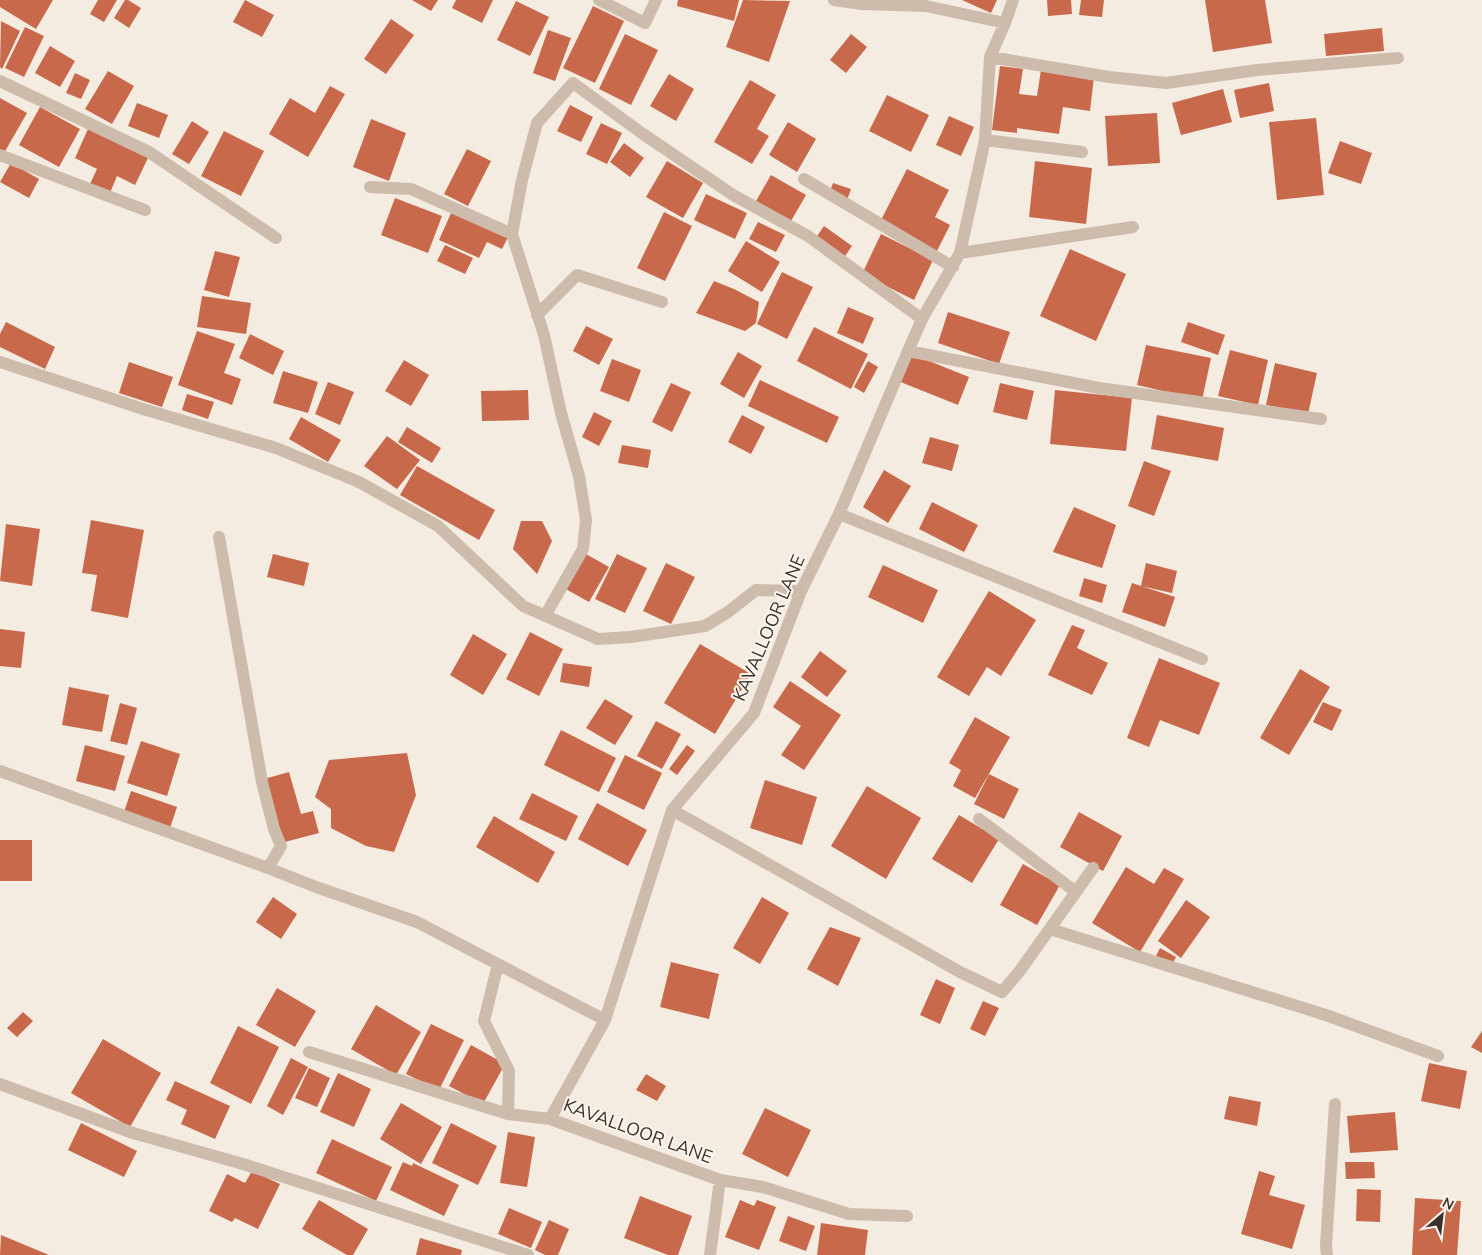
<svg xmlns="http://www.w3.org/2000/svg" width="1482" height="1255" viewBox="0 0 1482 1255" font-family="'Nunito Sans',sans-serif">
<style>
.building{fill:#c8694b}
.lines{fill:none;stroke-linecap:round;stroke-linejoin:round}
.street{stroke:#cdbbac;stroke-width:12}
.labels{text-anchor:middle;stroke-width:4;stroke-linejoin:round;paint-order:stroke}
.street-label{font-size:18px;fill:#3b302b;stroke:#fbf5ee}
</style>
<rect width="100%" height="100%" fill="#f4ebe1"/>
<path class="building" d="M0 0H53L36 29 0 7Z
M98 0H117L104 22 90 14Z
M125 0H128L141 8 129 28 114 18Z
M245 0 274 15 262 37 233 22Z
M412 0H438L431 11Z
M456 0H493L482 23 452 8Z
M678 0H739L734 21 677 6Z
M743 0 790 1 769 62 726 47Z
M962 0H997L991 13Z
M1047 0H1071L1072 14 1048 16Z
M1081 0H1104L1102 17 1079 15Z
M1205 0H1265L1272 43 1213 52Z
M516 1 549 17 530 56 497 40Z
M593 6 624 21 595 83 563 68Z
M391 19 414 35 386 74 364 59Z
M1 21 20 31 2 69 0 67Z
M25 27 44 36 24 77 5 68Z
M1382 28 1384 51 1326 56 1324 34Z
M548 30 571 38 555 81 533 73Z
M625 34 658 50 631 105 599 89Z
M851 34 867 47 846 73 830 60Z
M50 46 75 61 60 87 35 73Z
M1000 66 1023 69 1019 94 1037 96 1041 70 1094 77 1090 111 1063 107 1059 134 1017 128V133L992 130Z
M108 71 134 86 112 124 85 109Z
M75 73 90 80 81 99 66 93Z
M669 74 694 89 676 121 650 106Z
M750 80 776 95 757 129 769 136 752 164 714 142Z
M1269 83 1274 111 1240 118 1234 90Z
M330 86 345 94 308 157 269 134 290 98 315 113Z
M1223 89 1232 122 1181 135 1172 103Z
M887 95 929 115 911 152 869 131Z
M0 98 27 113 4 153 0 151Z
M137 103 168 115 159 138 128 126Z
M570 105 593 117 581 142 557 131Z
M40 107 80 129 59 167 19 145Z
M1157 113 1160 163 1108 166 1105 116Z
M949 116 974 127 961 156 936 145Z
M1316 118 1324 195 1277 200 1269 122Z
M371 119 406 133 389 181 353 167Z
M192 121 209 132 189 164 172 154Z
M788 122 816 139 797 172 769 155Z
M601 123 622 133 607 164 586 154Z
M88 129 148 158 135 185 117 176 110 193 90 184 97 169 75 158Z
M224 131 264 151 241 196 201 176Z
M1340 141 1372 153 1361 184 1328 173Z
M624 143 644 158 630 177 610 162Z
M467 149 491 161 468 206 444 194Z
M667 161 703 183 683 218 646 197Z
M1035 161 1092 168 1086 224 1029 217Z
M11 163 39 179 29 198 0 182Z
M907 169 949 190 935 217 950 225 937 251 880 222Z
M771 175 806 195 791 221 756 201Z
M833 183 851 189 846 203 828 197Z
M706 194 747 213 735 239 694 220Z
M395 198 442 216 428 253 381 235Z
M452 211 508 237 502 249 487 242 479 258 439 240Z
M664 212 692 226 665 281 637 268Z
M758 222 785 235 776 252 749 239Z
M824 226 852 246 843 259 815 239Z
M881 234 933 260 914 300 862 274Z
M746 241 780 262 762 292 728 271Z
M445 245 473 258 465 274 437 261Z
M1070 249 1126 274 1096 341 1040 316Z
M215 251 240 257 229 297 204 290Z
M782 272 813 287 787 339 757 324Z
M714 281 734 289 759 302 756 323 745 331 696 313Z
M202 296 251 303 246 334 197 327Z
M848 307 874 318 863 344 837 333Z
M948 312 1010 332 999 364 938 343Z
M6 322 55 347 45 369 0 347V334Z
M1188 322 1225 335 1218 355 1181 342Z
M586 326 613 339 599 365 573 351Z
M814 327 868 354 851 389 797 361Z
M197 331 235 344 224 373 241 379 232 405 178 385Z
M250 334 284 351 273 375 239 358Z
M1146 345 1211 358 1202 400 1137 385Z
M1230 350 1268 360 1258 405 1218 396Z
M738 352 762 366 744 398 720 384Z
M909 353 969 377 958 405 898 381Z
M612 359 641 370 629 402 600 391Z
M404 360 429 375 411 406 385 391Z
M868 361 878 367 864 393 854 387Z
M129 362 173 377 162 407 119 393Z
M1275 363 1317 373 1308 414 1266 405Z
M283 371 318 382 308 413 273 403Z
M760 380 839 417 827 443 748 406Z
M328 382 354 392 340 425 315 414Z
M671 383 691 392 672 432 652 422Z
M1000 383 1034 391 1027 420 993 412Z
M528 390 529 420 482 421 481 391Z
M1055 390 1132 398 1126 451 1050 444Z
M187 394 214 402 208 419 182 410Z
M594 412 612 421 599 446 582 437Z
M742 415 765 427 751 454 728 442Z
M1157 415 1224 428 1218 461 1151 449Z
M301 417 341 440 328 462 289 439Z
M407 427 441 448 432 463 398 442Z
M387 436 420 460 397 489 364 466Z
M930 437 959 445 952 471 922 463Z
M622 445 651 450 648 468 618 463Z
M1144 461 1171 471 1154 516 1128 506Z
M417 466 495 510 479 540 400 495Z
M884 470 911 486 888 523 863 507Z
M932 502 978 525 964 552 919 529Z
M1074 507 1116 525 1102 568 1053 552Z
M91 520 144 530 128 618 91 611 97 575 82 573Z
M521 521H542L552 541 537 574 513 549Z
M6 524 40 529 32 586 0 581Z
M584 553 609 567 589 602 564 588Z
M273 554 309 563 304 586 267 577Z
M617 554 647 568 625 613 595 599Z
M666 563 695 577 671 624 643 611Z
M1146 563 1177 571 1172 593 1141 586Z
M883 565 938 590 923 623 868 597Z
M1084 578 1107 585 1102 603 1079 596Z
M1132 583 1175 597 1165 627 1122 612Z
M989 591 1036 620 1001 676 987 667 969 696 937 677Z
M1072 625 1085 630 1077 648 1108 663 1092 695 1048 675Z
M0 629 25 632 21 668 0 666Z
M530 632 563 649 539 696 506 679Z
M473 634 507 654 483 695 450 675Z
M700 644 751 674 715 734 664 703Z
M820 651 847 671 827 697 801 677Z
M1159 658 1220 683 1199 735 1160 720 1149 747 1127 738Z
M563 663 592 667 589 687 560 682Z
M1300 669 1330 687 1289 755 1260 738Z
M790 681 841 715 804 770 781 755 801 726 773 707Z
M69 687 109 695 102 732 62 725Z
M605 699 633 716 615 745 586 728Z
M1323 702 1342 710 1332 731 1313 722Z
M120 703 137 708 127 745 110 741Z
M975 717 1010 737 975 798 953 786 961 770 949 763Z
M656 721 681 734 662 769 637 756Z
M561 730 616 758 599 792 544 765Z
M141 741 180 754 167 796 127 783Z
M85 745 125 756 115 791 76 781Z
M687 745 695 751 677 775 669 769Z
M407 753 416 795 394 852 366 846 331 828V809L315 797 329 760Z
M625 755 662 773 644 810 607 792Z
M289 772 301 814 313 811 319 833 281 843 264 779Z
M989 774 1019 789 1004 819 974 804Z
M765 780 817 797 802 845 750 828Z
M867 786 921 818 886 879 831 846Z
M131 791 177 807 167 837 121 821Z
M532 793 578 816 566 841 519 819Z
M597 803 647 830 628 866 578 839Z
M1079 812 1122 836 1103 871 1060 847Z
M959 815 999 839 972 883 932 859Z
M494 816 555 852 538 883 476 847Z
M0 840H32V881H0Z
M1023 864 1060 885 1037 925 1000 905Z
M1126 867 1154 884 1164 868 1184 879 1140 952 1092 923Z
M273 897 297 914 281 939 256 922Z
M762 897 789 913 760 964 733 948Z
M1186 900 1210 917 1181 958 1158 941Z
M830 927 861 938 838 986 807 969Z
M1160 948 1176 957 1168 972 1152 964Z
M671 962 719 974 709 1019 660 1007Z
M936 979 955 988 940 1024 920 1015Z
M277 988 316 1011 295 1047 256 1025Z
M983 1001 999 1008 985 1036 970 1029Z
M376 1005 421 1032 396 1075 351 1049Z
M23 1012 33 1021 17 1037 7 1028Z
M431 1024 464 1040 439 1090 406 1074Z
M238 1026 279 1047 251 1104 210 1083Z
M1482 1031V1053L1471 1047Z
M103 1039 161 1073 130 1127 71 1093Z
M471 1045 505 1064 483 1104 449 1086Z
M291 1058 308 1067 283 1115 267 1106Z
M1429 1063 1467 1071 1460 1109 1421 1101Z
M309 1068 330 1078 317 1107 295 1098Z
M338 1073 371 1089 354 1127 320 1112Z
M646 1074 666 1086 657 1101 636 1090Z
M175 1081 230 1106 215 1139 181 1124 187 1110 166 1100Z
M1229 1096 1261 1102 1257 1126 1224 1119Z
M401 1103 442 1127 421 1164 380 1139Z
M765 1108 811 1130 788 1177 742 1154Z
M1395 1112 1398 1150 1350 1153 1347 1116Z
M81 1123 137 1151 124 1177 68 1150Z
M451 1123 497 1146 478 1185 432 1163Z
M508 1132 535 1137 527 1187 500 1183Z
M332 1139 392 1167 376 1201 316 1173Z
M403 1162 412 1166 413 1163 459 1185 444 1216 390 1190Z
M1345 1162H1374L1375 1178 1346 1179Z
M252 1171 280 1184 258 1229 235 1218 232 1222 209 1211 227 1174 245 1183Z
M1259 1171 1275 1176 1269 1195 1305 1205 1292 1249 1241 1234Z
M1357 1189 1381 1190 1380 1222 1356 1221Z
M640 1196 692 1216 678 1255H668L624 1238Z
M1415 1198 1461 1201 1457 1255H1412Z
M319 1200 368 1229 353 1255H347L302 1229Z
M740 1200 754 1206 757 1200 776 1207 759 1250 725 1237Z
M509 1208 542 1222 531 1248 498 1234Z
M788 1216 815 1226 806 1251 779 1241Z
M549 1220 569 1229 558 1255H545L535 1250Z
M821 1223 868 1230 865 1255H817Z
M1 1235 49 1255H0Z
M420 1238 462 1250 461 1255H416Z"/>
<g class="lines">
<path class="street" d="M599 0 645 23 656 0
M834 0 862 4 926 6 1005 23
M990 57 1109 77 1166 83 1257 70 1398 58
M0 81 149 152 276 238
M985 140 1082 152
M0 155 145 210
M804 179 953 267
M370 187 411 189 512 234
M960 253 1133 227
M537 315 577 275 662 302
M908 351 1099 388 1321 419
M0 362 143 409 276 448 359 482 438 526 523 606 598 639 631 637 705 626 728 612 756 590 801 591
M839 514 1202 659
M219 537 262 782 274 829 281 846 268 868 316 887 417 922 605 1020
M545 616 583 549 586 520 579 476 561 413 544 335 512 234 522 180 537 123 573 83 643 134 733 195 808 236 922 319
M0 771 268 868
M672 810 960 972 1002 992 1019 972 1093 868
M979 819 1076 892
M1050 929 1326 1015 1438 1056
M498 964 484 1021 509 1071 508 1114
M309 1052 508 1114 550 1119
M0 1084 133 1133 243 1164 528 1255
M720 1180 763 1187 849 1214 907 1216
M710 1255 720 1180 550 1119 605 1020 672 810 754 713 801 591 839 514 908 351 922 319 960 253 985 140 990 57 1005 23 1013 0
M1327 1255 1326 1246 1335 1104"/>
</g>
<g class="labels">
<g class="street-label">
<text transform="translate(769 628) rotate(-67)" y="6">KAVALLOOR LANE</text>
<text transform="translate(638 1131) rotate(20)" y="6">KAVALLOOR LANE</text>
</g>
</g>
<g transform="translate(1442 1215) rotate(28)" stroke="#fbf5ee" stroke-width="4" paint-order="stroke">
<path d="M0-4L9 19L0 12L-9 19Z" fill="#3b302b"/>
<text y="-8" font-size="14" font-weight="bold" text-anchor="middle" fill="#3b302b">N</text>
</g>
</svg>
